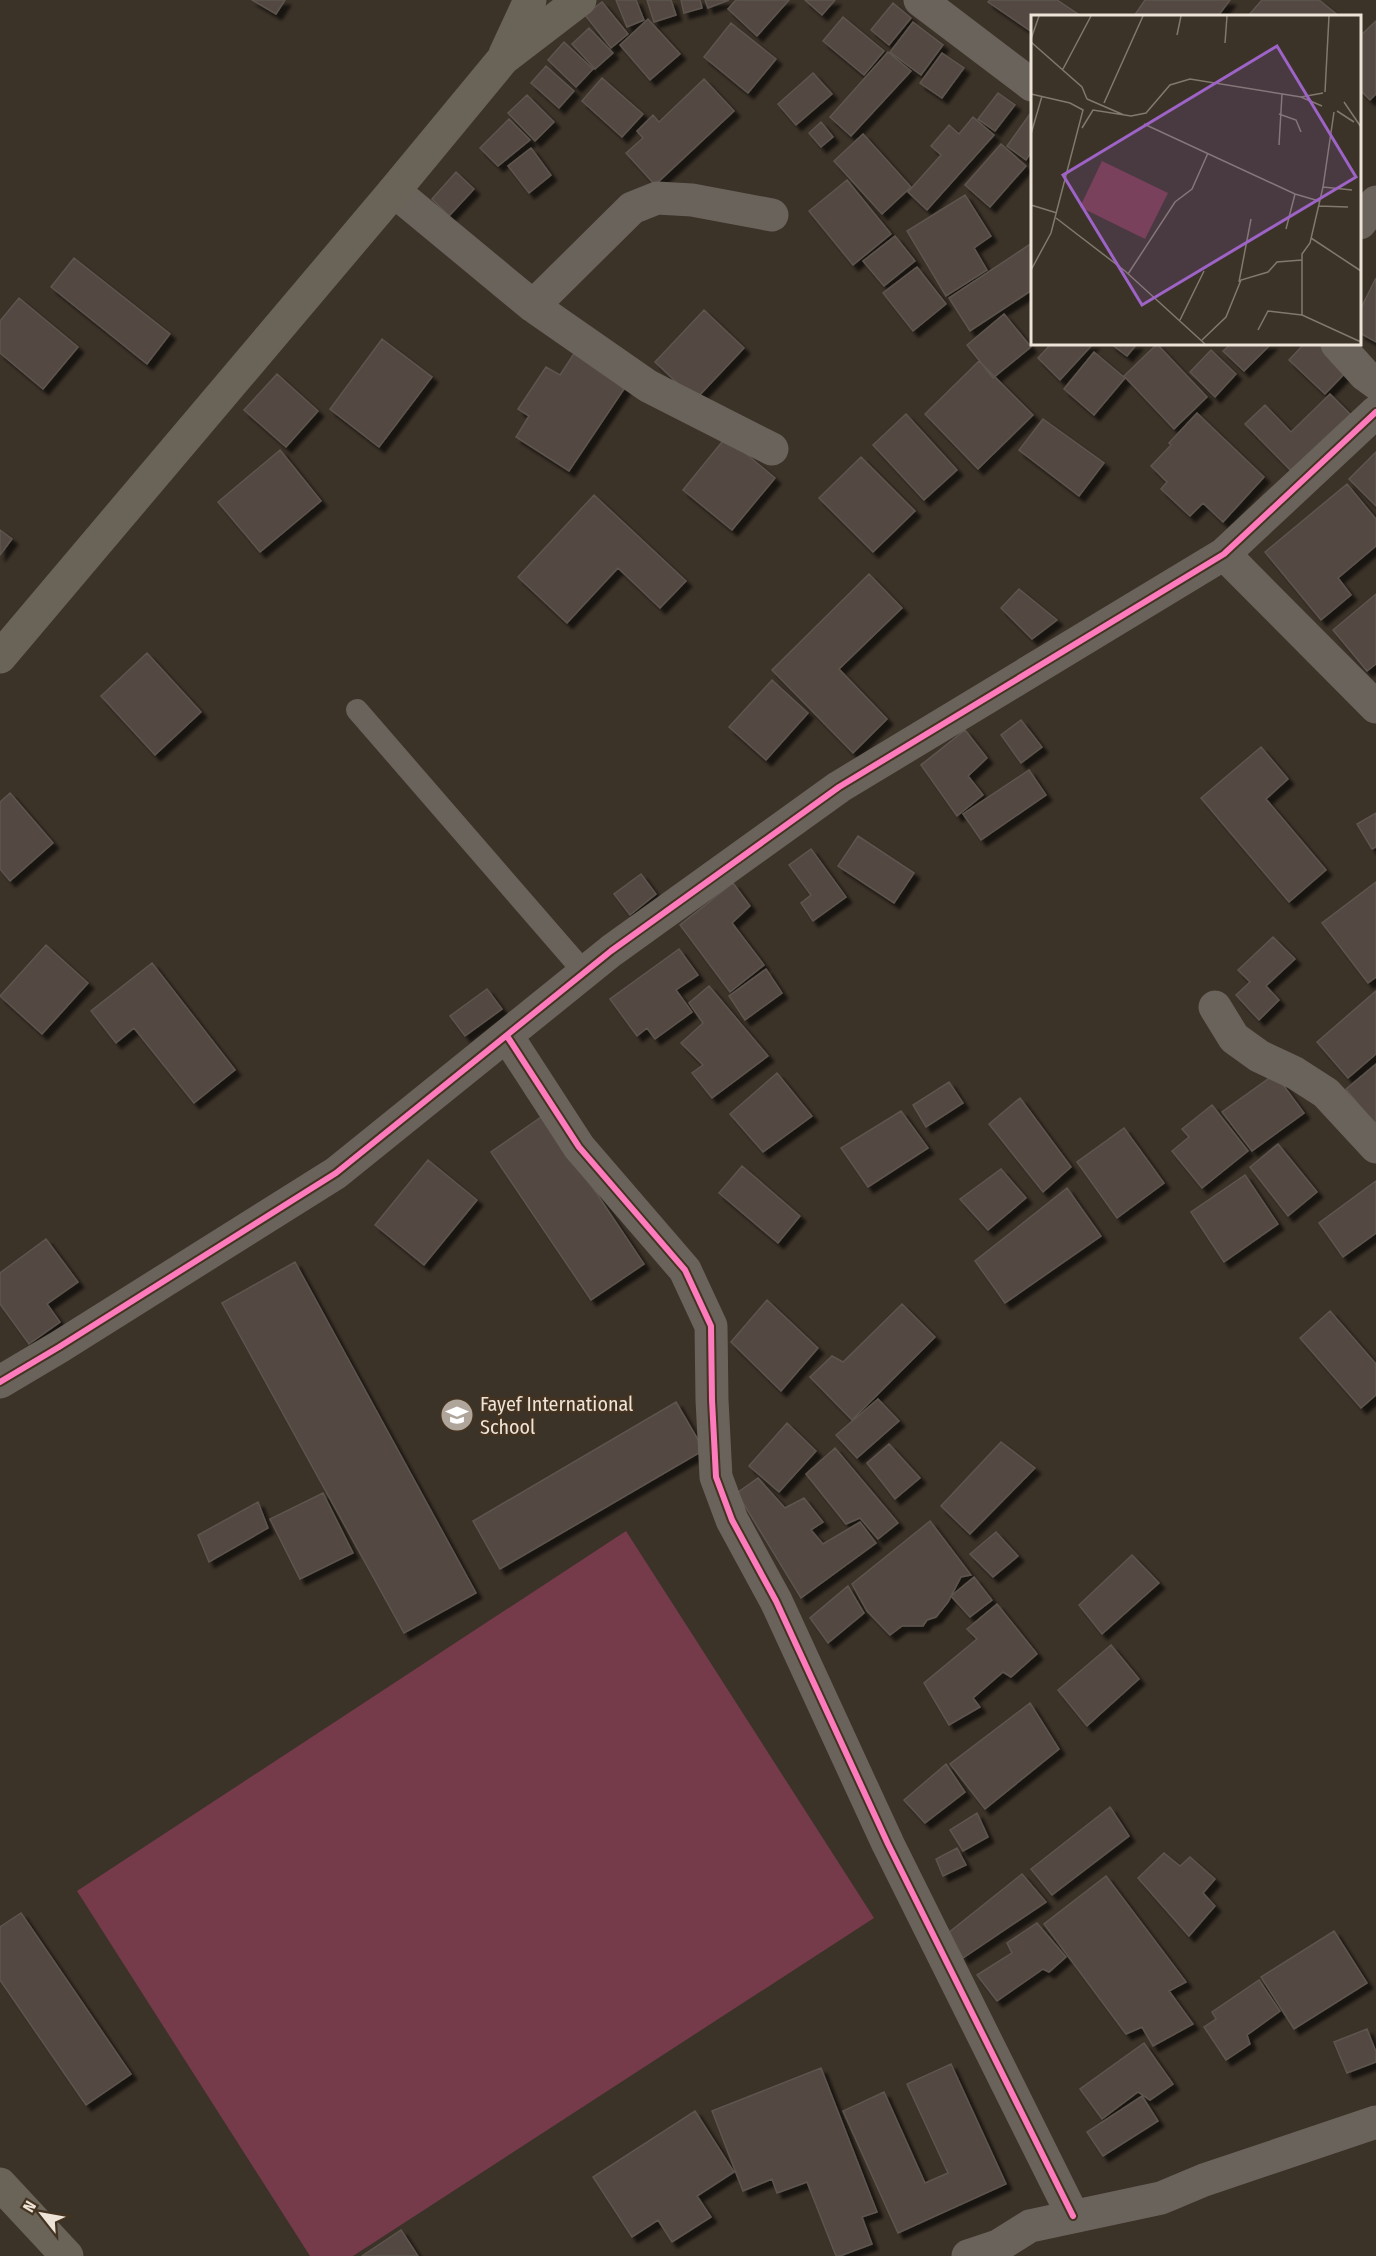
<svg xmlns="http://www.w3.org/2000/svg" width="1376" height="2256" viewBox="0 0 1376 2256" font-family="'Fira Sans Condensed',sans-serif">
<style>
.green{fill:#753b4b}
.building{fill:#524943;stroke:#5e554f;stroke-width:1.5;filter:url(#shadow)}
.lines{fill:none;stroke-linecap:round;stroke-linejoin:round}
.lane{stroke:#6a635c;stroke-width:22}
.street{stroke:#6a635c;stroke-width:33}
.secondary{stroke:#6a6358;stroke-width:33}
.cycleway-casing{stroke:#433320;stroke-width:10}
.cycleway{stroke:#fd7abc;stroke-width:6}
.labels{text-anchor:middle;stroke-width:5;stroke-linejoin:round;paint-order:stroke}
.poi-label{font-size:20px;fill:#ede3d7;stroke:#433320;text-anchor:start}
.inset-road{fill:none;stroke:#82796e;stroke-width:1.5}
.view{fill:#9d63c6;fill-opacity:0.15;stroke:#9d63c6;stroke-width:3}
.inset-edge{fill:none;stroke:#ede3d7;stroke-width:3}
</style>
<defs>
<filter id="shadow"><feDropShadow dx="5.5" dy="5.5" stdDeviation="1.5" flood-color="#0009"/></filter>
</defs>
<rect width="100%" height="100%" fill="#3b3228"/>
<path class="green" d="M626 1531 874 1918 353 2256H310L77 1891Z"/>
<path class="building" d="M252 0H285L276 14Z
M616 0H636L644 20 627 27Z
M647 0H671L676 15 654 22Z
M681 0H700L702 8 684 13Z
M705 0H729L708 8Z
M736 0H789L757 36 728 9Z
M805 0H835L822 15Z
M990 0H1057L1081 16H1032V32L988 2Z
M1145 0H1230L1218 16H1134Z
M1262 0H1319L1339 16H1248Z
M602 2 628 34 611 48 585 15Z
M893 3 911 18 889 45 871 30Z
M843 17 884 51 864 75 823 41Z
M648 19 680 54 650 80 620 45Z
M1376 21V94L1370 100 1360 90V36Z
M913 22 943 45 921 75 890 52Z
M731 23 776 59 748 93 704 57Z
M589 28 613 53 595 69 572 44Z
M564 42 593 69 576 87 548 60Z
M888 52 911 71 851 136 830 117Z
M942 53 964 68 942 98 920 83Z
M546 66 574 91 559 108 531 83Z
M813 73 832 94 796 125 778 104Z
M602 78 643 114 622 137 582 101Z
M704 79 734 111 655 185 626 153 643 138 637 131 653 115 659 122Z
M998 93 1015 105 995 131 978 119Z
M527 95 554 122 535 141 508 113Z
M1030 114 1032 116V151L1026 160 1007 146Z
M973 117 994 135 927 210 908 192 941 155 931 146 949 125 959 134Z
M509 119 530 140 498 166 480 148Z
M821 122 833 137 821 147 809 133Z
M863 134 911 187 882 214 834 161Z
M1001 144 1026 166 990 207 965 185Z
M531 148 551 175 529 193 508 166Z
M456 172 474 189 449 216 432 199Z
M847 180 891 234 853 265 809 211Z
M965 195 991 236 974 248 987 270 946 296 907 231Z
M895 236 915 261 884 286 863 261Z
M1032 243V290L970 331 949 298Z
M74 258 170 334 147 364 51 287Z
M917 267 946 304 913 331 883 293Z
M1376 278V342L1360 333V310Z
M19 298 78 347 43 389 0 353V321Z
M704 310 744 348 695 400 655 362Z
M1004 314 1031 347 993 378 967 345Z
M382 339 432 377 379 447 330 409Z
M1051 344H1093L1060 380 1038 358Z
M1111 344H1137L1127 356Z
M1157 344 1207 397 1174 429 1124 376Z
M1231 344H1271L1244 371 1223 351Z
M1304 344H1322L1349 369 1325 394 1289 360Z
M1211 350 1236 374 1215 397 1190 372Z
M575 352 626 386 569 471 516 437 529 416 518 409 546 367 560 375Z
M1094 352 1125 378 1094 415 1064 389Z
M979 361 1033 415 978 469 925 414Z
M277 374 318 411 286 447 244 410Z
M1330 394 1354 418 1296 476 1245 424 1265 405 1291 432Z
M1197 413 1264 477 1223 522 1203 503 1190 516 1161 489 1167 482 1151 466 1171 445 1169 443Z
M906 414 957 470 924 500 873 445Z
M1043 419 1104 463 1079 496 1019 450Z
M726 437 775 478 732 530 683 490Z
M280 450 321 501 260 552 218 502Z
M1376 452V506L1349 479Z
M861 457 915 511 873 552 819 498Z
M1347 484 1376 519V546L1338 578 1351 595 1321 620 1265 552Z
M594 495 686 581 660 608 618 568 567 623 518 577Z
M0 530 12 539 0 555Z
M869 574 902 608 839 669 887 719 853 753 772 670Z
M1019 589 1057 620 1032 639 1001 608Z
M1376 594V664L1367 671 1333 630Z
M147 653 201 712 155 755 101 696Z
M772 680 808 713 766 760 729 727Z
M1021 720 1042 747 1021 763 1001 735Z
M965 730 987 758 968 776 983 795 957 816 921 765Z
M1261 747 1288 779 1266 799 1326 870 1289 902 1201 798Z
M1029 770 1046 795 981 840 963 814Z
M10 793 53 843 10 881 0 869V802Z
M1376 813V847L1372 849 1357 824Z
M858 836 914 873 894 903 838 866Z
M811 849 846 897 813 921 801 903 811 895 789 865Z
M641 874 656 894 630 915 614 894Z
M1376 882V977L1368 983 1322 923Z
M733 883 750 906 732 923 764 965 730 992 680 925Z
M1273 937 1295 959 1266 986 1279 1000 1259 1020 1236 995 1250 982 1238 970Z
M46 945 88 983 42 1034 0 996Z
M679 949 698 975 676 990 692 1012 655 1039 647 1028 637 1036 610 999Z
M152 963 235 1070 194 1103 134 1028 116 1043 91 1011Z
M766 969 782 993 745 1020 729 996Z
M709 986 768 1056 712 1098 692 1073 703 1065 681 1043 703 1023 689 1003Z
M487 989 502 1009 465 1036 450 1016Z
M1376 991V1054L1348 1078 1317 1042Z
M1376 1064V1126L1346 1089Z
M777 1073 812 1116 763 1152 730 1114Z
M1275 1074 1304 1113 1252 1151 1222 1112Z
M949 1082 963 1103 926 1127 913 1105Z
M1020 1098 1071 1167 1043 1192 989 1124Z
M1212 1105 1248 1151 1202 1188 1172 1151 1189 1137 1182 1129Z
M901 1111 928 1148 868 1187 841 1148Z
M544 1115 644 1264 591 1300 491 1152Z
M1124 1128 1164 1183 1117 1218 1077 1162Z
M1278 1144 1317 1192 1288 1216 1250 1167Z
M428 1160 477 1200 424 1265 375 1225Z
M742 1166 800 1216 778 1243 719 1193Z
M1001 1169 1026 1198 988 1230 960 1199Z
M1245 1175 1278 1224 1224 1262 1191 1212Z
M1376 1181V1233L1343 1257 1319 1223Z
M1067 1188 1101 1236 1005 1303 975 1261Z
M46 1239 78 1282 47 1304 60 1322 29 1344 0 1304V1273Z
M295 1262 476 1593 404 1633 222 1303Z
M767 1300 818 1348 781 1391 731 1342Z
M902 1304 935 1337 852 1420 810 1377 832 1356 843 1362Z
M1330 1311 1376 1364V1395L1361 1408 1300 1338Z
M878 1399 899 1421 857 1458 836 1435Z
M676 1402 704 1450 500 1569 473 1521Z
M787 1423 816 1451 779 1492 749 1466Z
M1001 1442 1035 1468 970 1534 941 1506Z
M889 1444 920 1478 895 1499 867 1463Z
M835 1448 898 1523 878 1539 860 1518 846 1524 806 1474Z
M758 1478 785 1508 804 1498 823 1522 811 1530 823 1544 860 1522 876 1543 801 1598 737 1493Z
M323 1493 353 1553 300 1579 270 1519Z
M258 1502 268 1528 209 1562 198 1535Z
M930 1521 971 1575 961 1577 948 1602 936 1617 927 1620 923 1626H902L890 1635 867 1611 852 1584Z
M996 1532 1018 1556 993 1577 970 1554Z
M1132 1555 1159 1583 1102 1634 1079 1605Z
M974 1577 992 1600 970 1617 951 1596Z
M848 1586 864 1613 828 1643 810 1618Z
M997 1604 1037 1654 1011 1677 1003 1672 973 1698 980 1707 949 1725 924 1683 977 1639 967 1629Z
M1111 1645 1139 1679 1087 1726 1058 1690Z
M1030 1703 1059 1749 985 1809 950 1764Z
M946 1764 965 1792 925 1823 904 1800Z
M1110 1807 1129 1836 1052 1895 1031 1869Z
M977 1813 988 1837 963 1851 950 1830Z
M957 1848 966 1865 943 1876 936 1859Z
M1164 1853 1180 1866 1190 1857 1215 1879 1203 1893 1215 1906 1189 1936 1138 1878Z
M1022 1874 1046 1902 963 1958 947 1934Z
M1106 1876 1186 1982 1169 1991 1193 2024 1153 2046 1142 2027 1126 2034 1044 1924Z
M21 1913 131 2074 86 2105 0 1980V1927Z
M1037 1923 1066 1957 1049 1972 1043 1969 997 2001 977 1975 1012 1953 1007 1943Z
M1334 1931 1367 1983 1294 2029 1261 1977Z
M1259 1980 1280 2011 1247 2035 1250 2044 1226 2060 1204 2027 1216 2019 1212 2012Z
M1367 2029 1376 2052V2062L1347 2073 1334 2042Z
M1144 2043 1173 2084 1150 2100 1138 2092 1102 2119 1080 2089Z
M951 2064 1006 2184 898 2233 843 2111 884 2092 925 2183 948 2173 907 2084Z
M821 2068 877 2212 862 2217 872 2244 840 2256H836L807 2182 777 2193 772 2179 743 2191 712 2111Z
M1142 2096 1158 2121 1103 2156 1087 2132Z
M695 2111 734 2172 697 2196 711 2217 672 2242 658 2220 632 2237 593 2177Z
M401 2230 418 2256H362Z"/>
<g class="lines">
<path class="lane" d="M357 710 585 973"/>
<path class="street" d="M920 0 1032 85
M394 191 533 306 648 386 772 449
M1360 223 1376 202
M533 306 632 208 657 198 692 200 772 215
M1337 344 1365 375 1376 383
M1224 554 1376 707
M1215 1007 1234 1038 1259 1056 1295 1073 1326 1093 1376 1147
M507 1036 579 1147 685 1270 711 1326 712 1400 716 1477 732 1520 776 1601 888 1844 1073 2216
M0 1382 59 1347 336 1173 611 951 839 787 1224 554 1376 412
M968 2256 998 2246 1030 2226 1161 2198 1204 2180 1376 2122"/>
<path class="secondary" d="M505 54 530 0
M0 657 394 191 503 59 580 0
M0 2184 67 2256"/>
<g class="cycleway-casing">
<path id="cycleway" d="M507 1036 579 1147 685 1270 711 1326 712 1400 716 1477 732 1520 776 1601 888 1844 1073 2216
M0 1382 59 1347 336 1173 611 951 839 787 1224 554 1376 412"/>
</g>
<use href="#cycleway" class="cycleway"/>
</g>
<defs>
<g id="school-disc" transform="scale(1.725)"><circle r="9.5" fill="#afa59a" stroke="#433320"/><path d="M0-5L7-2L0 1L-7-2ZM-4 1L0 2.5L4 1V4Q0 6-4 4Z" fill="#fff"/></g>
</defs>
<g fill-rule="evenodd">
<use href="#school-disc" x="457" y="1415"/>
</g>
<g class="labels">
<g class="poi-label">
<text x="480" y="1411">Fayef International<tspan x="480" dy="23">School</tspan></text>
</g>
</g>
<g transform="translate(1031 15)">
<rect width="330" height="330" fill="#3b3228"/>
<path d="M71 146 137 178 114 224 49 192Z" fill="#753b4b"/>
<path class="inset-road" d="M146 20 150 1M0 24 8 1M0 27 51 72 56 84M194 28 196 1M32 54 60 1M294 77 298 1M0 79 39 88 52 95 20 218 0 255M270 82 292 78M56 84 93 100M313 87 330 112M73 88 112 1M306 96 323 107M303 97 292 172 279 228 271 239V300L330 327M248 99 265 105 270 117M113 109 264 179 288 186M51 113 62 95 100 101 115 98 139 70 159 64 270 82 291 91M0 119 11 81M248 130 251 79M292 172 321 175M0 190 26 198M287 191 317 192M25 203 94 256 174 329M255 214 264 179M280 223 330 256M97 259 144 187 161 174 177 138M208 267 220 204M149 305 173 256M227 315 237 296 271 300M171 325 195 302 210 265 237 257 246 247 271 245"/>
<path class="view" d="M246 31 325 162 111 290 32 160Z"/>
<rect width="330" height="330" class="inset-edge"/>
</g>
<g transform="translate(42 2214) rotate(301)" stroke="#433320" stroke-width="4.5" paint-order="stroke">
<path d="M0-4.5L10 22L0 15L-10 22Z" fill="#ede3d7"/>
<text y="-9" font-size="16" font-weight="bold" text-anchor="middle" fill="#ede3d7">N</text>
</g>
</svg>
